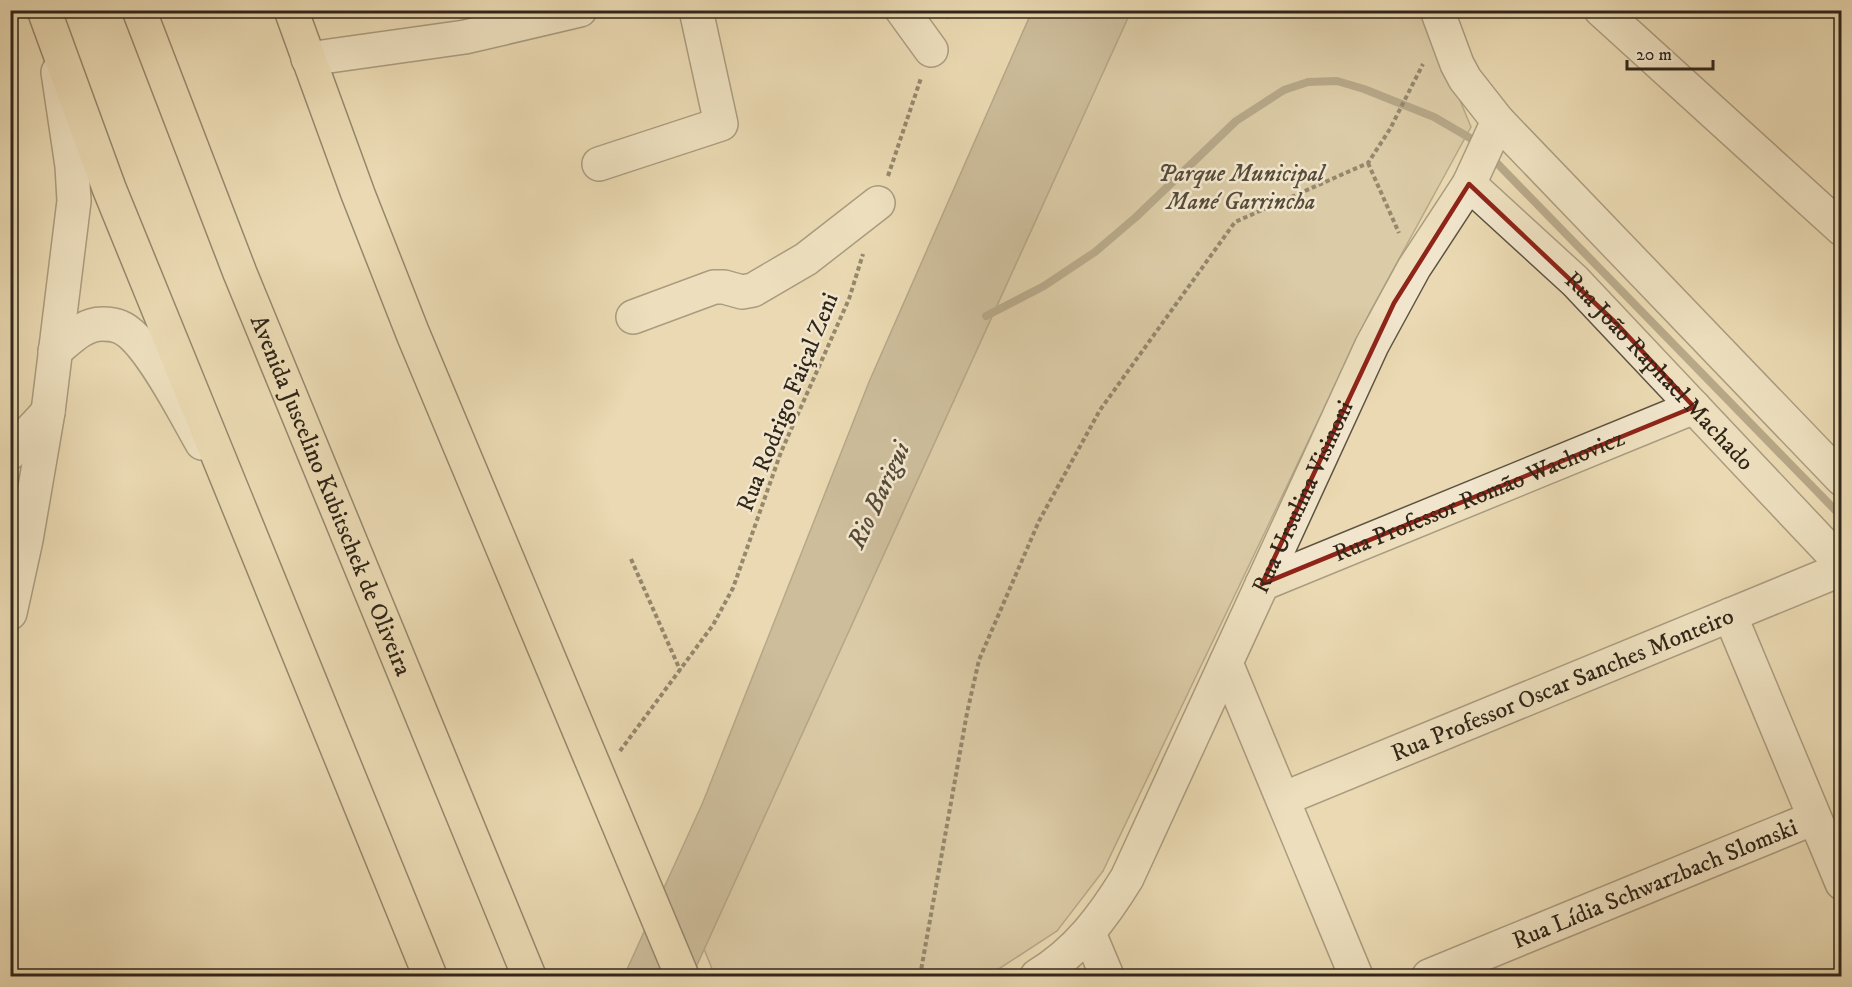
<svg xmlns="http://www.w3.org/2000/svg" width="1852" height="987" viewBox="0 0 1852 987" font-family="'IM FELL DW Pica',serif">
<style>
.green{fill:#cabb98;stroke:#7d7059;stroke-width:1.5}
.water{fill:#ab9c7e;stroke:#7a6d56;stroke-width:1.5}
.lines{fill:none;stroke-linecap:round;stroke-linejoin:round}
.stream{stroke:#7a6d56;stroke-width:8}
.minor-casing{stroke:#5e5340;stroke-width:36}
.major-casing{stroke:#30261a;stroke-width:36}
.highway-casing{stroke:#30261a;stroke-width:36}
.path{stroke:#30261a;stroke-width:4;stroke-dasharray:4.5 3;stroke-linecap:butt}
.minor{stroke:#f1e6cd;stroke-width:33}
.major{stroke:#ead9b2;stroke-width:33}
.highway{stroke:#ead9b2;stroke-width:33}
.marked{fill:none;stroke:#8f2418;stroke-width:4.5;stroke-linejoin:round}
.labels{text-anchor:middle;stroke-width:5;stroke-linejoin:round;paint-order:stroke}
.park-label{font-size:24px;font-style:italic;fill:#564b3a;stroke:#f1e6cd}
.street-label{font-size:24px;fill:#30261a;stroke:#f1e6cd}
.water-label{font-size:26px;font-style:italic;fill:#554938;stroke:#f1e6cd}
</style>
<rect width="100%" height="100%" fill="#ead9b2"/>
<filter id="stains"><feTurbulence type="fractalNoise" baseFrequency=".00333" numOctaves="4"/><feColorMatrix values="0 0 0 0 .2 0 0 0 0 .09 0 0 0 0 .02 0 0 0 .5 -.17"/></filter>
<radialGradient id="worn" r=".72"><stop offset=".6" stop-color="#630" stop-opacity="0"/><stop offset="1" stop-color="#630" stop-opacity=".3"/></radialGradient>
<path class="green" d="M1131 11H1423L1471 127 1370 312 1103 871 1057 931 988 976H715L704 949Z"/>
<path class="water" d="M1032 11H1131L692 976H624L703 802 869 382Z"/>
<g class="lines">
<path class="stream" d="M1490 156 1842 517
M986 316 1044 286 1095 252 1136 217 1236 121 1284 90 1308 82 1337 81 1364 89 1434 117 1470 138 1478 146"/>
<g class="minor-casing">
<g id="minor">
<path d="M902 10 931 50"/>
<path d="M1601 10 1842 229"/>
<path d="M308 59 465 37 580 10"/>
<path d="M1498 121 1842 479"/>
<path d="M599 164 721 124 696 10"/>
<path id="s1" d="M1469 184 1575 281 1842 564"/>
<path d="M633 317 714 287H724L742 292 753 290 806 259 878 203"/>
<path d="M55 351C69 340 83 324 102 324 107 324 116 325 120 327 148 338 186 416 202 443"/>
<path d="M10 453 48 412"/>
<path id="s2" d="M1262 584 1694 407"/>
<path d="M10 613 26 540 48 412 74 201 72 166 58 72"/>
<path d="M1730 615 1842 883"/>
<path d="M1226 663 1356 976"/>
<path id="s3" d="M1283 799 1842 569"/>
<path d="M1089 933 1107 976"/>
<path id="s4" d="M1037 976C1077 952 1103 917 1127 878L1372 345 1414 268 1469 184 1498 121 1465 79 1457 64 1437 10"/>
<path id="s5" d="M1429 976 1814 818"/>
</g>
</g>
<g class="major-casing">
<path id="major" d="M291 10 358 194 413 334 682 976"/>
</g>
<g class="highway-casing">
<g id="highway">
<path d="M44 10 109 188 153 296 430 976"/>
<path id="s6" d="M139 10 240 273 529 976"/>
</g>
</g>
<path class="path" d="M946 18 950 10
M1368 163 1399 233
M888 176 921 78
M631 559 680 670
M620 751 713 625 733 588 781 452 849 299 863 254
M920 976 967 713 979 660 1039 521 1100 410 1235 222 1368 163 1390 129 1423 64"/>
<use href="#minor" class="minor"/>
<use href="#major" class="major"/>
<use href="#highway" class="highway"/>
</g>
<path d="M0 0H1852V987H0ZM1469 184 1617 324 1694 407 1262 584 1394 303Z" fill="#ead9b2" fill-opacity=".55" fill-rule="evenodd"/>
<path class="marked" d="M1469 184 1617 324 1694 407 1262 584 1394 303Z"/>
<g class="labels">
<g class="park-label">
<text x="1241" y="181">Parque Municipal<tspan x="1241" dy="28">Mané Garrincha</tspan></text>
</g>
<g class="street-label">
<text dy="8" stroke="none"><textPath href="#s1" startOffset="267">Rua João Raphael Machado</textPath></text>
<text transform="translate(787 402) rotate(-68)" y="8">Rua Rodrigo Faiçal Zeni</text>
<text dy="8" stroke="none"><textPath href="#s6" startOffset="522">Avenida Juscelino Kubitschek de Oliveira</textPath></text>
<text dy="8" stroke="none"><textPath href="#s2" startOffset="234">Rua Professor Romão Wachovicz</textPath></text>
<text dy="8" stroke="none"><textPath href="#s4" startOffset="554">Rua Ursulina Visinoni</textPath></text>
<text dy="8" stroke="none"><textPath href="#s3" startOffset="302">Rua Professor Oscar Sanches Monteiro</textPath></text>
<text dy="8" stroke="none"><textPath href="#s5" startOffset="244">Rua Lídia Schwarzbach Slomski</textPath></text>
</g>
<g class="water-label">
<text transform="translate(878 495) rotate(-65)" y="9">Rio Barigui</text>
</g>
</g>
<rect width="1852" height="987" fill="none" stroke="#ead9b2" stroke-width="36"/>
<rect x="12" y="12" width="1828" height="963" fill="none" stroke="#30261a" stroke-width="3"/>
<rect x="18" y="18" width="1816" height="951" fill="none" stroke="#30261a" stroke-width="1.5"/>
<path d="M1627 60v9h86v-9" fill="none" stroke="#30261a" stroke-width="3"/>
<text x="1636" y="60" font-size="18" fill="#30261a" stroke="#f1e6cd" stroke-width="4.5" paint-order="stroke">20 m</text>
<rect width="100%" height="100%" filter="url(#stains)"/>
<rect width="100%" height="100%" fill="url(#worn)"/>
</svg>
